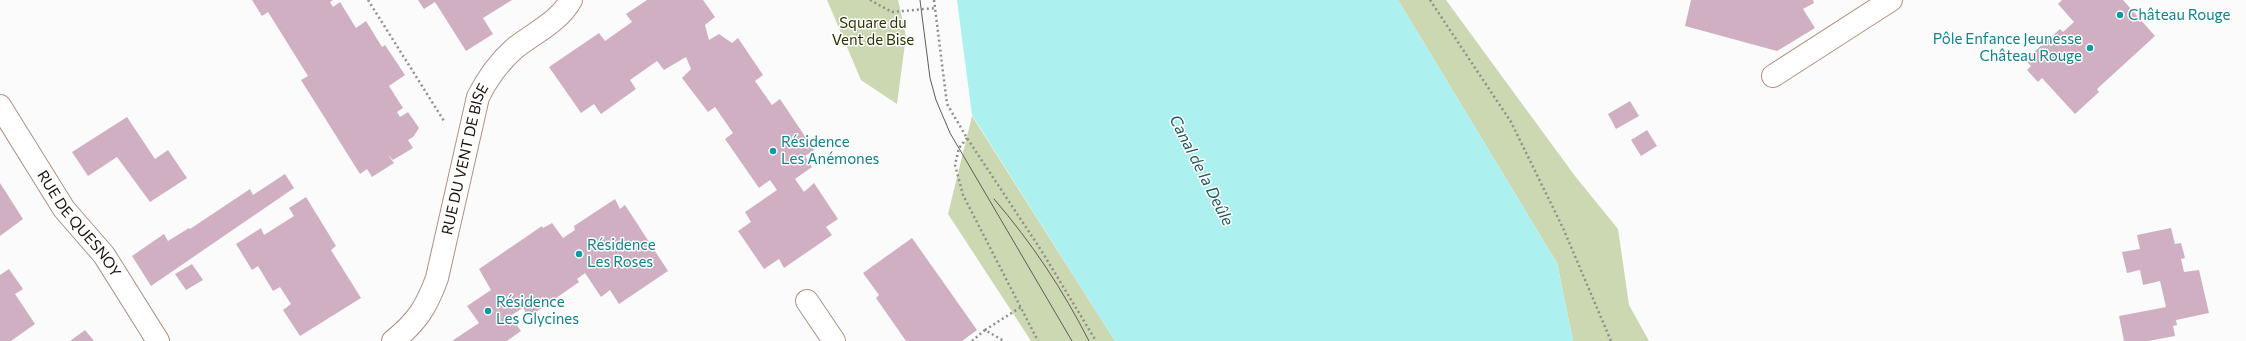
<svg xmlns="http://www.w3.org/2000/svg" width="2246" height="341" viewBox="0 0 2246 341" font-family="Commissioner,sans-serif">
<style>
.green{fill:#cbd8b1}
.water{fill:#acf0f0}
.building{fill:#d1afc3}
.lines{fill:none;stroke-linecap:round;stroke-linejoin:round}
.minor-casing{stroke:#b2907f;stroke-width:24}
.path{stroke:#938d8a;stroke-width:2.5;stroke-dasharray:2 3;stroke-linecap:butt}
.minor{stroke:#fff;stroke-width:22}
.tram{stroke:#635b57;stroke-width:1}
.culture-dot{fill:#0f9aa8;stroke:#fff;stroke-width:1.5}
.labels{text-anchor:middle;stroke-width:3;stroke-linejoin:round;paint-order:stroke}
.culture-label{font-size:15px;fill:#0d838f;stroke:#fff;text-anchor:start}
.park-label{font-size:15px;fill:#293500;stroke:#fff}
.street-label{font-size:15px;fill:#1e120c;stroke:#fff}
.water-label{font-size:16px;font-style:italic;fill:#21595a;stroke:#fff}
</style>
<rect width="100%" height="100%" fill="#fbfbfb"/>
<path class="green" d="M827 0H898L906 36 897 104 861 80Z
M1398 0H1446L1575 176 1618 229 1629 305 1649 341H1573L1557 263Z
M972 116 1115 341H1031L948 214Z"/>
<path class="water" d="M957 0H1398L1557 263 1573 341H1115L972 115Z"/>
<path class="building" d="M252 0H333L330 2 333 7 340 2 356 28 366 21 382 47 385 45 405 75 389 86 403 108 397 112 400 117 408 112 419 128 413 137 408 140 413 148 393 160 388 155 394 163 372 177 367 169 360 174 301 80 308 76 268 12 262 16Z
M418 0H512L483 18 493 34 466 51 435 2 424 9Z
M647 0H703L715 17 705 25 709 40 719 34 732 43 738 38 763 75 755 81 772 105 780 99 814 150 805 156 812 167 795 179 804 192 814 183 838 219 826 227 832 235 784 268 779 259 764 269 738 231 751 222 745 212 777 190 770 180 759 188 725 139 733 133 715 107 708 112 682 78 691 69 686 57 664 70 657 61 630 80 636 89 601 114 594 104 581 113 549 67 599 33 605 41 632 22 626 14Z
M1691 0H1813L1814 3 1803 9 1815 28 1777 51 1685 26Z
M2062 0H2123L2155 36 2097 89 2099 92 2075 114 2042 78 2038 82 2027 70 2031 66 2025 60 2060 29 2063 32 2074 22 2058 4Z
M1630 101 1639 116 1616 129 1608 114Z
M127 117 155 159 168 150 187 178 150 202 117 157 88 176 72 152Z
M1647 130 1657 146 1641 156 1631 140Z
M285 174 294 188 151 286 132 256 164 234 168 241 189 228 190 229 250 189 253 195Z
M0 183 23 219 0 236Z
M306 197 336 246 331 250 361 298 300 336 283 310 291 304 280 287 273 291 258 266 252 270 236 244 261 228 264 235 294 216 289 208Z
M615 199 620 209 625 205 668 271 619 304 610 290 601 297 585 273 577 279 579 282 529 317 523 308 510 316 521 331 507 341H452L479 323 467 306 491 290 479 269 542 226 543 228 552 223 563 238 575 230 574 226Z
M2171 228 2175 244 2181 243 2185 258 2181 259 2184 272 2199 270 2209 313 2176 320 2177 325 2173 326 2175 336 2148 341H2124L2119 316 2166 307 2160 281 2143 285 2140 270 2127 273 2122 252 2140 249 2137 235Z
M912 238 977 330 962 341H906L876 298 879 295 863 273Z
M192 264 203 280 186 290 175 274Z
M9 269 23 289 15 294 35 324 11 341H0V275Z
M85 330 94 341H70Z"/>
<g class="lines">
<g class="minor-casing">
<g id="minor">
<path d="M1773 76 1891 0"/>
<path id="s1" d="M0 106 64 209 104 255 158 341"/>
<path d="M807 301 834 341"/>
<path id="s2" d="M393 341C417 322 427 306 437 278L478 97C487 79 499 62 515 48 534 33 559 22 571 0"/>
</g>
</g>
<path class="path" d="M368 0 444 121
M870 0 892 12 936 8
M934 0 947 104 967 138 1041 250 1096 341
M1430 0 1511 122 1563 228 1611 341
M967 138 959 148 955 165 963 195 1038 341
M985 330 1021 307
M972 341 985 330 1004 341"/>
<use href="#minor" class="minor"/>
<path class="tram" d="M920 0 930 78 936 100 950 133 1072 341
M994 199C1032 243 1063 290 1089 341"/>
</g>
<g class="culture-dot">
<circle cx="2120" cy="15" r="4"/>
<circle cx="2090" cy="48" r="4"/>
<circle cx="773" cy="151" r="4"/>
<circle cx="579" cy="254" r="4"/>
<circle cx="488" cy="311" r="4"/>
</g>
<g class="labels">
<g class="culture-label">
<text x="2128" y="20">Château Rouge</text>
<text x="2082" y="44" text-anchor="end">Pôle Enfance Jeunesse<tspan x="2082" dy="17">Château Rouge</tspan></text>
<text x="781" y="147">Résidence<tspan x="781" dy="17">Les Anémones</tspan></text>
<text x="587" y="250">Résidence<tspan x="587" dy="17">Les Roses</tspan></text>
<text x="496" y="307">Résidence<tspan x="496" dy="17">Les Glycines</tspan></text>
</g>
<g class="park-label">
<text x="873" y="28">Square du<tspan x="873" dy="17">Vent de Bise</tspan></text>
</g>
<g class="street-label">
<text dy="5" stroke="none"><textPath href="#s2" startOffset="200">RUE DU VENT DE BISE</textPath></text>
<text dy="5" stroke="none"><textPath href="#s1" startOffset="142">RUE DE QUESNOY</textPath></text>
</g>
<g class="water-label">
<text transform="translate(1202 170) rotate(63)" y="6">Canal de la Deûle</text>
</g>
</g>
</svg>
